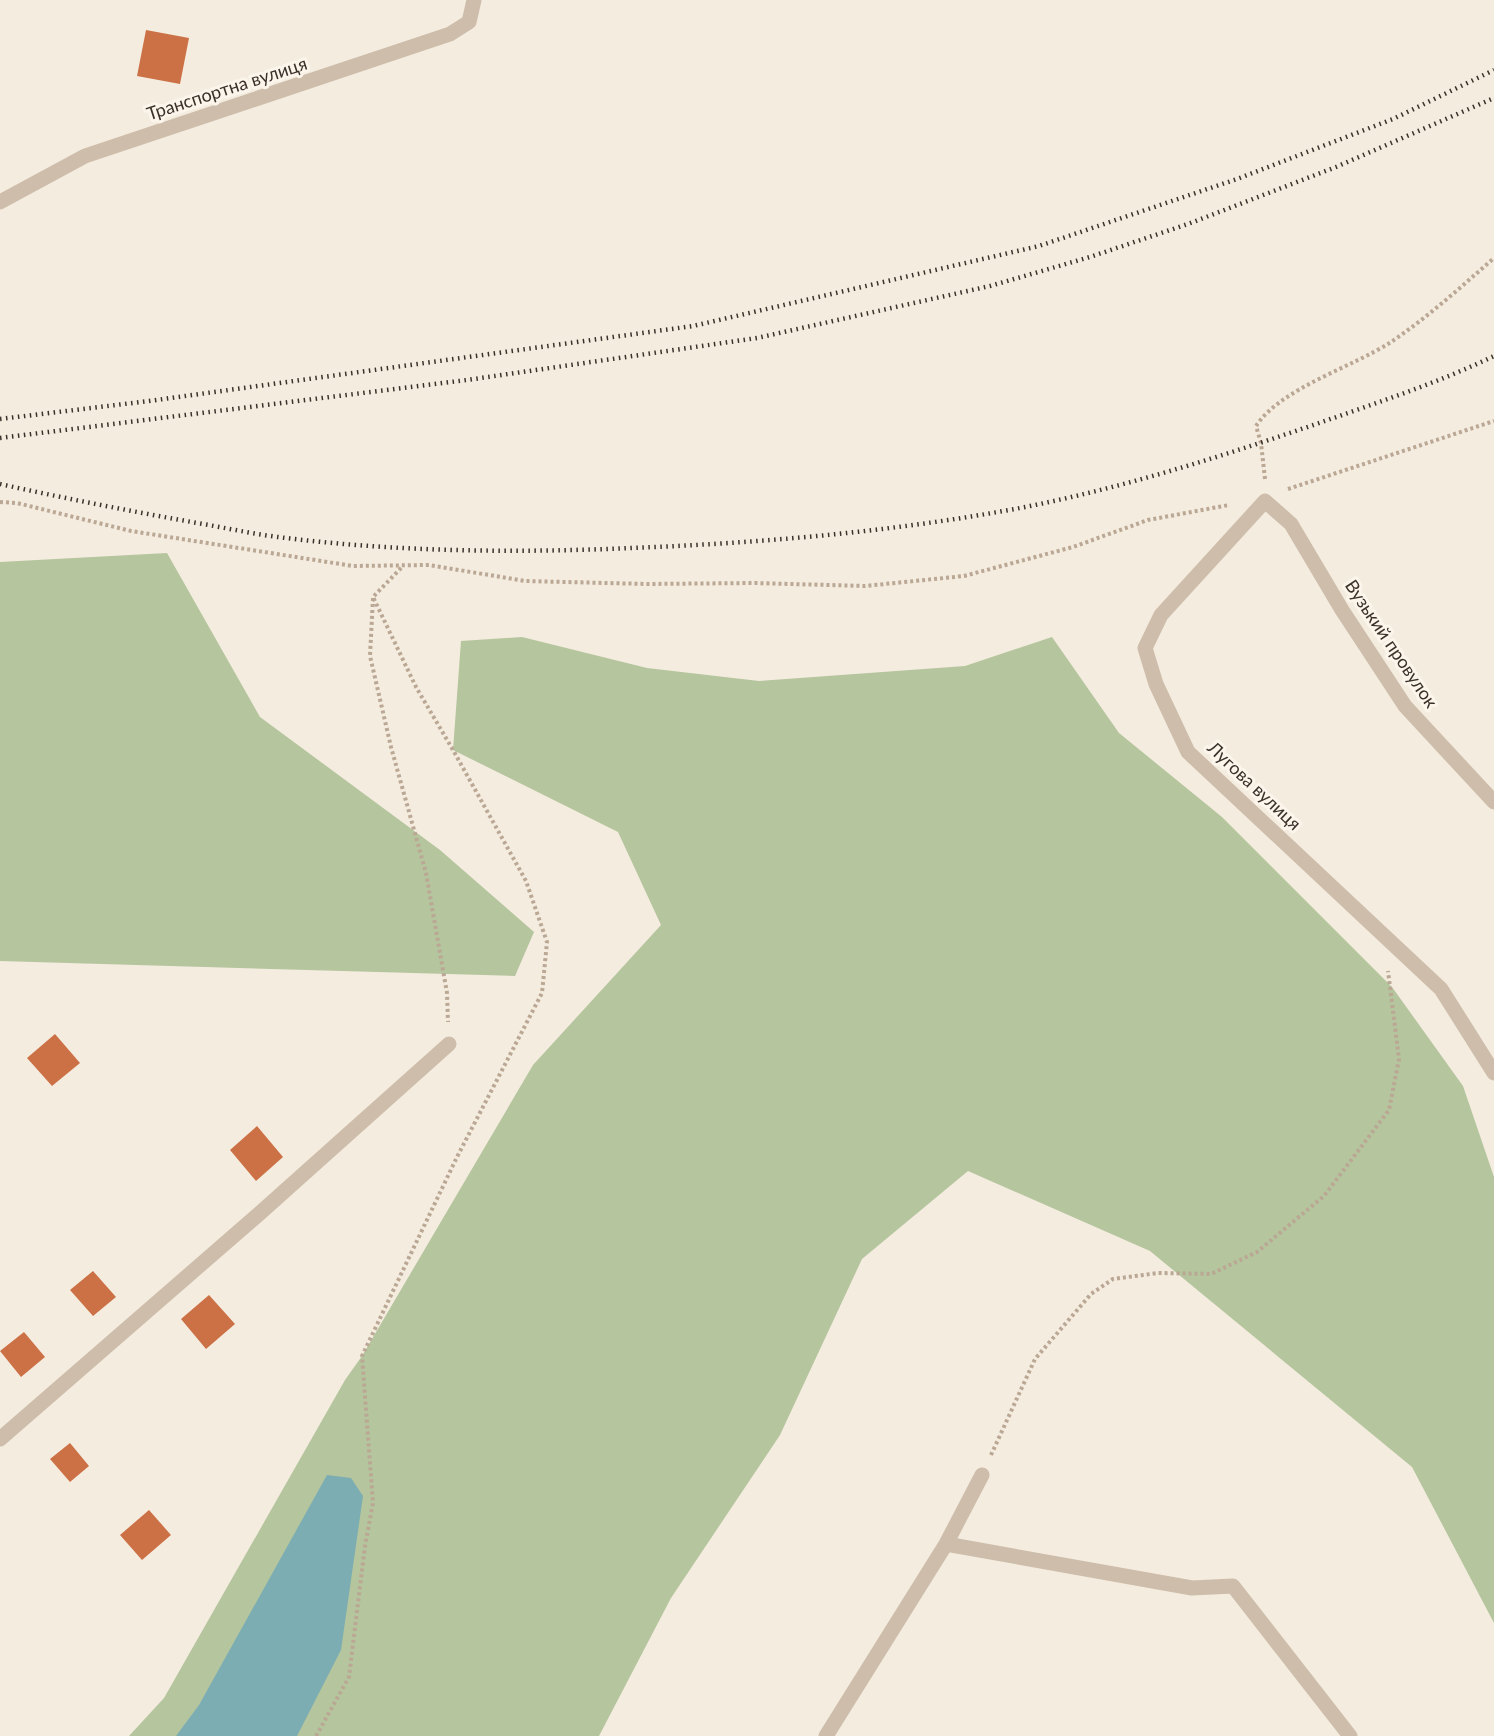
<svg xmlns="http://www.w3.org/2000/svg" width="1494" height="1736" viewBox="0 0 1494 1736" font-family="Lato,sans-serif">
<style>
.green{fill:#b5c59e}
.water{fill:#7cadb3}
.building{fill:#cc7146}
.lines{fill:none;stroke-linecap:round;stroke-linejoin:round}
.path{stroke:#baa794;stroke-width:4;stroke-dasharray:3 3;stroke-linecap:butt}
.minor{stroke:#cdbdaa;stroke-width:15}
.rail{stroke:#3b302a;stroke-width:4.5;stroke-dasharray:1.5 4.5;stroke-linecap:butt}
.labels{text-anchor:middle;stroke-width:6;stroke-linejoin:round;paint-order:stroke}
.street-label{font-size:18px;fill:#3b302a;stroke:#fbf5ec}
</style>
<rect width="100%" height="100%" fill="#f4ecdf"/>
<path class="green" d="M167 553 260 717 440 850 534 932 515 976 0 961V562Z
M522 637 647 668 759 681 965 666 1052 637 1119 733 1222 817 1392 987 1463 1086 1494 1177V1623L1412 1467 1150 1251 968 1171 862 1259 780 1435 671 1598 599 1736H129L164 1698 345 1380 362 1356 533 1065 661 925 618 832 453 750 461 641Z"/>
<path class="water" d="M327 1475 351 1478 363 1496 341 1650 297 1736H176L199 1705Z"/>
<path class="building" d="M146 30 189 38 180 84 137 76Z
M55 1034 80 1063 52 1086 27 1058Z
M257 1126 283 1157 256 1181 230 1150Z
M93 1271 116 1297 93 1316 70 1290Z
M209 1295 235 1324 206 1349 181 1319Z
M24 1332 45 1357 21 1377 0 1351Z
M70 1443 89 1466 70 1482 50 1459Z
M149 1510 171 1535 142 1560 120 1535Z"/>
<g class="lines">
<path class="path" d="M1265 479 1261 443 1256 426C1281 388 1353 367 1391 342 1428 317 1461 287 1494 258
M1288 489 1494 421
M0 502 17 503 131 531 353 566 429 565 525 581 647 584 755 583 865 586 964 576 1073 547 1148 520 1229 505
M373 598 370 656 391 747 426 873 447 993 448 1022
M991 1455 1035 1359 1091 1294 1113 1279 1158 1273 1211 1274 1257 1252 1324 1196 1389 1110 1399 1059 1388 971
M316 1736 349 1677 365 1546 373 1503 362 1356 457 1157 542 993 547 942 526 881 453 750 416 687 373 597 403 566"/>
<path class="minor" d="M0 202 85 156 450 34 469 22 474 0
M1494 802 1405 706 1342 610 1291 524 1265 501 1161 615 1145 648 1156 684 1188 752 1441 989 1494 1073
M0 1439 260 1213 449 1044
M946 1544 1192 1588 1233 1586 1350 1736
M826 1736 946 1544 982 1475"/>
<path class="rail" d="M0 419 149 401 693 326 1039 246 1237 179 1393 119 1494 70
M0 438 467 380 757 338 990 286 1090 257 1188 224 1336 167 1494 98
M0 484C68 499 135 512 203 524 231 529 259 535 286 538 401 552 516 553 631 548 761 543 891 532 1020 508 1123 488 1223 456 1322 422 1379 402 1440 382 1494 356"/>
</g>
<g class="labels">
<g class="street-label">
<text transform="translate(227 89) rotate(-18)" y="6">Транспортна вулиця</text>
<text transform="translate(1391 644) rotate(56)" y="6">Вузький провулок</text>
<text transform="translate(1254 786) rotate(43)" y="6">Лугова вулиця</text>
</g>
</g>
</svg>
